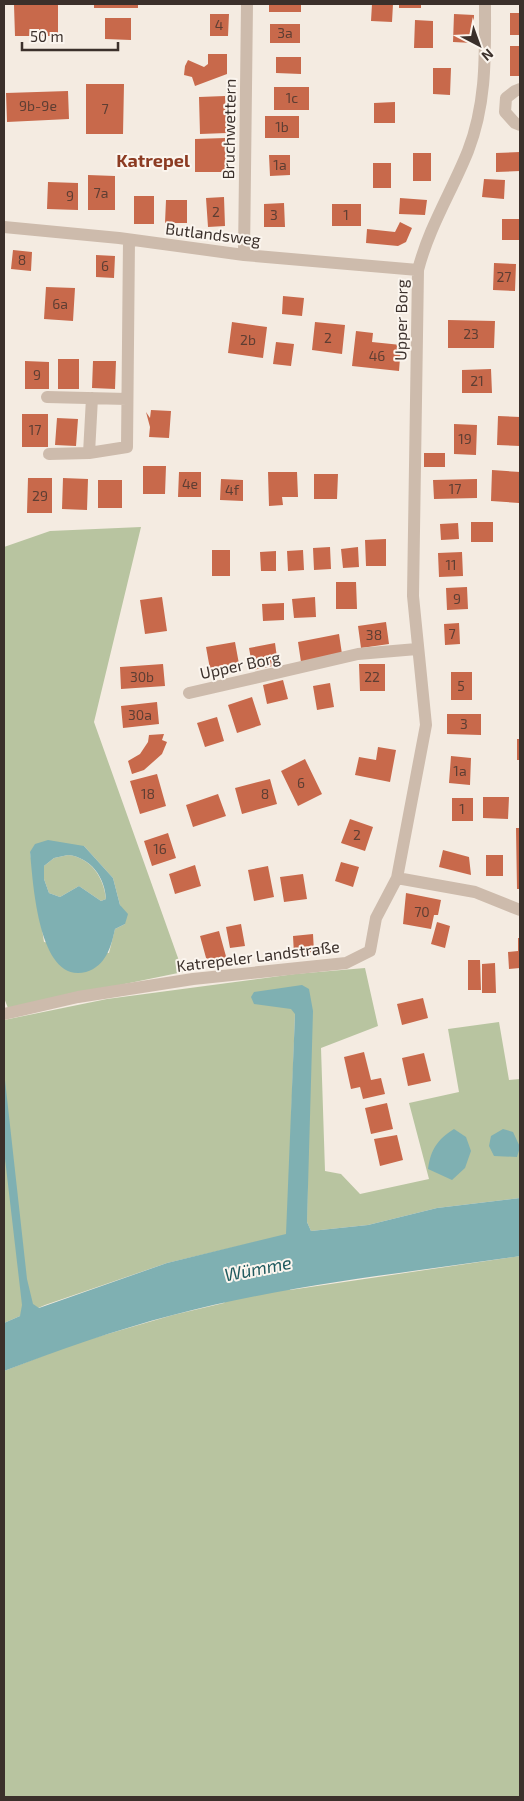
<svg xmlns="http://www.w3.org/2000/svg" width="524" height="1801" viewBox="0 0 524 1801" font-family="'Exo 2',sans-serif">
<style>
.green{fill:#b8c4a0;fill-rule:evenodd}
.water{fill:#7fb0b2;fill-rule:evenodd}
.building{fill:#c8694b}
.lines{fill:none;stroke-linecap:round;stroke-linejoin:round}
.street{stroke:#cdbbac;stroke-width:12}
.labels{text-anchor:middle;stroke-width:4;stroke-linejoin:round;paint-order:stroke}
.number-label{font-size:14px;fill:#5e3e33}
.street-label{font-size:16px;fill:#3b302b;stroke:#fbf5ee}
.neighbourhood-label{font-size:18px;font-weight:bold;fill:#8c3b22;stroke:#fbf5ee}
.water-label{font-size:18px;font-style:italic;fill:#1f5a5e;stroke:#fbf5ee}
</style>
<rect width="100%" height="100%" fill="#f4ebe1"/>
<path class="green" d="M141 527 94 722 183 972 8 1008 4 998V547L50 531ZM84 846 113 878 125 924 115 929 109 953 44 942 30 852Z
M68 855C90 857 104 877 106 899L101 901 79 886 60 897 49 893 44 879V866L54 858Z
M365 968 378 1026 321 1048 325 1171 341 1174 360 1194 429 1179 409 1103 459 1092 448 1029 499 1022 509 1080 520 1079V1198L437 1208 368 1225 311 1231 307 1222 308 1150 296 986 291 1124 290 1290 520 1256V1797H4V1371L73 1344 173 1315 224 1303 286 1235 167 1263 45 1305 4 1323V1020L107 999 295 974Z"/>
<path class="water" d="M48 840 84 846 113 878 120 905 128 914 125 924 115 929C111 947 106 966 86 972 38 985 33 881 30 852L35 844ZM68 855C90 857 105 877 106 899L101 901 79 886 60 897 49 893 44 879V866L54 858Z
M302 985 309 989 313 1011 307 1222 311 1231 368 1225 437 1208 520 1198V1256C405 1273 286 1285 173 1315 115 1330 59 1350 4 1371V1323L20 1316 22 1305 4 1150V1071L27 1279 33 1304 39 1308 167 1263 286 1234 295 1014 291 1009 254 1004 251 997 254 992Z
M454 1129 466 1137 471 1151 465 1168 452 1180 428 1169C431 1149 437 1140 454 1129Z
M503 1129 513 1132 520 1147 517 1157 494 1156 489 1146 491 1136Z"/>
<path class="building" d="M94 4H138V8H94Z
M269 4H301V12H269Z
M372 4H393L392 22 371 21Z
M399 4H421V8H399Z
M14 5H58V36H15Z
M510 13H520V35H510Z
M210 14H229L228 36H210Z
M454 14 474 15 473 43 453 42Z
M105 18H131V40L105 39Z
M415 20 433 21V48H414Z
M270 24H300V43H270Z
M510 46H520V76H510Z
M208 54H227V74L195 86 192 77 184 75 185 66 188 60 204 67 208 64Z
M276 57H301V74L276 73Z
M433 68H451L450 95 433 94Z
M86 84H124L123 134H86Z
M274 87H309V110H274Z
M68 91 69 119 7 122 6 93Z
M225 96 227 133 200 134 199 97Z
M395 102V123H374V103Z
M265 116H299V138H265Z
M225 138 226 172H195V139Z
M520 152V171L496 172V153Z
M413 153H431V181H413Z
M269 155H290V175L270 176Z
M373 163H391V188H373Z
M88 175 115 176V210H88Z
M484 179 505 180 504 199 482 197Z
M48 182 78 183V210L47 209Z
M134 196H154V224H134Z
M224 197 225 226 208 227 206 198Z
M400 198 427 200 425 215 399 214Z
M166 200H187V223H165Z
M284 203 285 227H264V204Z
M332 204H361V226H332Z
M502 219H520V240H502Z
M400 222 412 228 406 242 398 246 366 243 367 229 395 232Z
M13 250 32 252 31 271 11 269Z
M96 255 115 256 114 278 96 277Z
M494 263 516 264 515 291 493 290Z
M46 287 75 288 73 321 44 319Z
M283 296 304 298 302 316 282 314Z
M448 320 495 321 494 348H448Z
M232 322 267 327 263 358 228 353Z
M315 322 345 325 342 354 312 350Z
M356 331 373 333 372 342 401 345 399 371 352 366Z
M276 342 294 344 291 366 273 364Z
M58 359H79V389H58Z
M25 361 49 362V389H25Z
M93 361H116L115 389 92 388Z
M491 369 492 393H462V370Z
M151 410 171 411 169 438 149 437 150 427 146 412 150 418Z
M22 414H48V447H22Z
M498 416 520 417V446L497 445Z
M57 418 78 419 76 446 55 445Z
M454 424 477 425 476 455 454 454Z
M424 453H445V467H424Z
M143 466H166L165 494H143Z
M492 470 520 472 519 503 491 501Z
M179 472H201V497H178Z
M268 472H297L298 497H282L283 505 269 506Z
M314 474H338L337 499H314Z
M28 478H52V513H27Z
M63 478 88 479 87 510 62 509Z
M221 479 243 480V501L220 500Z
M477 479V498L434 499 433 480Z
M98 480H122V508H98Z
M471 522H493V542H471Z
M458 523 459 539 441 540 440 524Z
M386 539V566H366L365 540Z
M330 547 331 569 314 570 313 548Z
M358 547 359 567 343 568 341 549Z
M212 550H230V576H212Z
M303 550 304 570 288 571 287 551Z
M276 551V571H261L260 552Z
M462 552 463 576 439 577 438 553Z
M336 582H356L357 609H336Z
M467 587 468 609 447 610 446 588Z
M162 597 167 631 145 634 140 600Z
M315 597 316 617 294 618 292 599Z
M284 603V620L263 621 262 604Z
M386 622 389 644 361 648 358 626Z
M459 623 460 644 445 645 444 624Z
M339 634 342 654 301 662 298 642Z
M235 642 239 664 210 669 206 647Z
M275 643 278 665 253 670 249 648Z
M163 664 165 686 121 689 120 667Z
M359 664H385V691H360Z
M451 672H472V700H451Z
M283 680 288 699 267 704 263 685Z
M330 683 334 707 317 710 313 686Z
M252 697 261 725 237 733 228 705Z
M157 702 159 724 123 728 121 706Z
M447 714H481V735L447 734Z
M217 717 224 741 205 747 197 723Z
M164 734 162 740 167 742 162 754 144 770 132 774 128 761 140 754 148 742 149 735Z
M517 739H520V760H517Z
M378 747 396 750 390 782 355 775 359 757 376 760Z
M451 756 471 758 470 785 449 783Z
M305 759 322 794 298 806 281 771Z
M157 774 166 806 140 814 130 781Z
M270 779 277 804 242 814 235 788Z
M218 794 226 816 193 827 186 805Z
M483 797H509L508 819 483 818Z
M452 798H473V821H452Z
M350 819 373 827 365 851 341 843Z
M516 828H520V889H517Z
M168 833 176 858 152 866 144 841Z
M443 850 469 857 471 875 439 867Z
M486 855H503V876H486Z
M341 862 359 867 353 887 335 881Z
M195 865 201 886 175 894 169 874Z
M268 866 274 897 254 901 248 870Z
M303 874 307 899 284 902 280 877Z
M406 893 441 900 438 915H434L431 929 403 924Z
M437 922 450 926 445 948 431 944Z
M241 924 245 946 230 948 226 927Z
M219 931 227 960 208 965 200 936Z
M313 934 314 952 294 954 293 936Z
M518 938H520V968L509 969 508 952 518 951Z
M468 960H480L481 990H468Z
M495 963 496 993H482V964Z
M423 998 428 1018 402 1025 397 1004Z
M364 1052 371 1080 381 1078 385 1094 363 1099 360 1087 351 1089 344 1057Z
M424 1053 431 1081 408 1086 402 1058Z
M387 1103 393 1129 371 1134 365 1108Z
M397 1135 403 1160 380 1166 374 1139Z"/>
<g class="lines">
<path class="street" d="M520 89 515 91 506 98 505 112 515 123 520 125
M4 227 119 238 244 255 418 270
M244 255 247 4
M47 397 127 399
M89 453 92 398
M49 454 89 453 127 447 129 240
M189 693 358 654 417 649
M397 878 475 892 520 910
M4 1014 78 997 193 979 346 963 370 951 376 918 397 878 426 725 413 596 418 270C429 227 452 191 468 151 487 102 485 54 485 4"/>
</g>
<g class="labels">
<g class="number-label">
<text x="219" y="30">4</text>
<text x="285" y="38">3a</text>
<text x="292" y="103">1c</text>
<text x="38" y="111">9b-9e</text>
<text x="105" y="114">7</text>
<text x="282" y="132">1b</text>
<text x="280" y="170">1a</text>
<text x="101" y="198">7a</text>
<text x="70" y="201">9</text>
<text x="216" y="217">2</text>
<text x="274" y="220">3</text>
<text x="346" y="220">1</text>
<text x="22" y="265">8</text>
<text x="105" y="271">6</text>
<text x="504" y="282">27</text>
<text x="60" y="309">6a</text>
<text x="471" y="339">23</text>
<text x="328" y="343">2</text>
<text x="248" y="345">2b</text>
<text x="377" y="361">46</text>
<text x="37" y="380">9</text>
<text x="477" y="386">21</text>
<text x="35" y="435">17</text>
<text x="465" y="444">19</text>
<text x="190" y="489">4e</text>
<text x="455" y="494">17</text>
<text x="232" y="495">4f</text>
<text x="40" y="501">29</text>
<text x="451" y="570">11</text>
<text x="457" y="604">9</text>
<text x="452" y="639">7</text>
<text x="374" y="640">38</text>
<text x="142" y="682">30b</text>
<text x="372" y="682">22</text>
<text x="461" y="691">5</text>
<text x="140" y="720">30a</text>
<text x="464" y="729">3</text>
<text x="460" y="776">1a</text>
<text x="301" y="788">6</text>
<text x="148" y="799">18</text>
<text x="265" y="799">8</text>
<text x="462" y="814">1</text>
<text x="357" y="840">2</text>
<text x="160" y="854">16</text>
<text x="422" y="917">70</text>
</g>
<g class="street-label">
<text transform="translate(229 129) rotate(-89)" y="6">Bruchwettern</text>
<text transform="translate(213 234) rotate(7)" y="6">Butlandsweg</text>
<text transform="translate(401 320) rotate(-89)" y="6">Upper Borg</text>
<text transform="translate(240 665) rotate(-12)" y="6">Upper Borg</text>
<text transform="translate(258 956) rotate(-7)" y="6">Katrepeler Landstraße</text>
</g>
<g class="neighbourhood-label">
<text x="153" y="167">Katrepel</text>
</g>
<g class="water-label">
<text transform="translate(258 1269) rotate(-11)" y="6">Wümme</text>
</g>
</g>
<rect width="524" height="1801" fill="none" stroke="#3b302b" stroke-width="10"/>
<g transform="translate(479 45) rotate(139)" stroke="#fbf5ee" stroke-width="4" paint-order="stroke">
<path d="M0-4L9 19L0 12L-9 19Z" fill="#3b302b"/>
<text y="-8" font-size="14" font-weight="bold" text-anchor="middle" fill="#3b302b">N</text>
</g>
<path d="M22 42v8h96v-8" fill="none" stroke="#3b302b" stroke-width="2.5"/>
<text x="30" y="42" font-size="15" fill="#3b302b" stroke="#fbf5ee" stroke-width="4" paint-order="stroke">50 m</text>
</svg>
